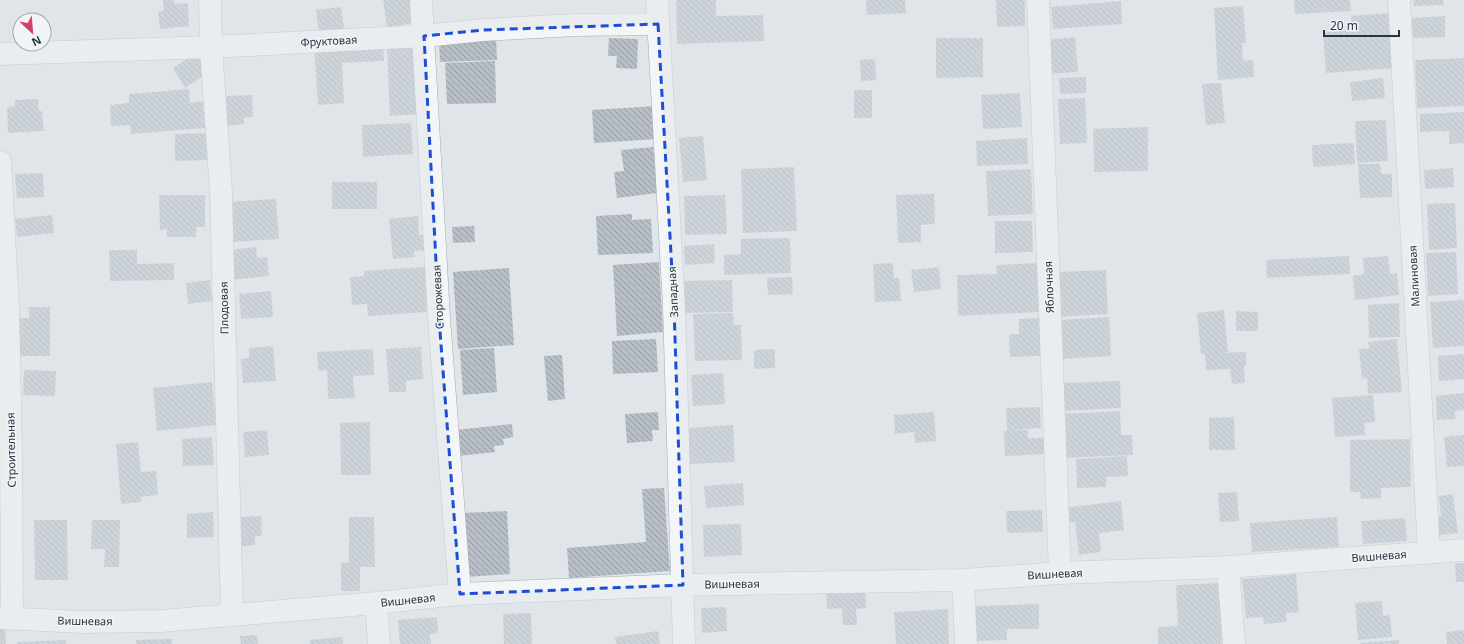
<svg xmlns="http://www.w3.org/2000/svg" width="1464" height="644" viewBox="0 0 1464 644" font-family="'Noto Sans',sans-serif">
<style>
.building{fill:url(#building-back-hatch)}
.lines{fill:none;stroke-linecap:round;stroke-linejoin:round}
.street-casing{stroke:#a5acb3;stroke-width:23}
.street{stroke:#f3f5f7;stroke-width:22}
.marked{fill:none;stroke:#1d4ed8;stroke-width:3;stroke-dasharray:8 5;stroke-linejoin:round}
.labels{text-anchor:middle;stroke-width:3.5;stroke-linejoin:round;paint-order:stroke}
.street-label{font-size:11px;fill:#283441;stroke:#f0f3f7}
</style>
<defs>
<pattern id="building-back-hatch" width="6" height="6" patternUnits="userSpaceOnUse"><rect width="6" height="6" fill="#b7bec6"/><path d="M-1 5l2 2M0 0l6 6M5-1l2 2" fill="none" stroke="#959ba2"/></pattern>
</defs>
<rect width="100%" height="100%" fill="#e0e5e9"/>
<path class="building" d="M163 0H174V4L188 3 189 26 160 29 158 12 164 11Z
M383 0H412L415 23 387 27Z
M676 0H716V16L763 15 764 41 677 44Z
M866 0H905L906 13 867 15Z
M996 0H1025V26L997 27Z
M1294 0H1350L1351 11 1295 14Z
M1413 0H1443L1444 5 1414 6Z
M1121 1 1122 24 1053 29 1051 7Z
M1243 6 1246 43H1242L1243 61 1253 60 1254 77 1218 80 1214 8Z
M341 7 345 33 319 36 316 10Z
M1390 13 1394 68 1326 73 1323 32 1352 30 1351 16Z
M1445 16V37L1413 38 1412 18Z
M1075 37 1078 72 1050 74 1048 40Z
M496 38 497 60 440 62 439 41Z
M609 38 638 39 637 69 616 68 617 56H608Z
M936 38H983V77L936 78Z
M383 42 384 61 342 63 344 103 318 105 314 45Z
M419 48 422 114 390 116 387 49Z
M197 52 210 72 185 88 173 68Z
M1464 58V106L1417 108 1415 60Z
M875 59 876 80 861 81 860 60Z
M495 61 496 103 447 104 445 63Z
M1086 77V93L1060 94 1059 78Z
M1383 78 1385 98 1352 101 1350 82Z
M1221 83 1225 123 1206 125 1202 84Z
M189 89 190 103 203 101 205 128 131 134 130 125 111 126 110 105 129 103V94Z
M854 90H872V118H854Z
M1020 93 1022 127 983 129 981 95Z
M252 95 253 117H244V124L226 126 225 96Z
M1085 98 1087 143 1060 144 1058 99Z
M38 99 39 111H42L44 131 8 133 7 107 15 106V100Z
M656 106 658 139 594 143 592 110Z
M1464 112V143L1449 144V131L1420 132V114Z
M1386 120 1388 161 1357 163 1355 121Z
M411 123 413 154 363 157 362 125Z
M1148 127V171L1094 172 1093 129Z
M208 133V160L175 161V134Z
M703 136 707 180 683 182 679 138Z
M1027 138 1028 164 977 166 976 141Z
M1354 143 1355 164 1313 167 1312 145Z
M653 147 658 193 617 198 614 172 624 171 621 150Z
M1358 164H1380L1381 174H1392V197L1360 198Z
M794 167 797 231 743 233 741 169Z
M1453 168 1454 187 1425 189 1424 170Z
M1031 169 1033 214 988 216 986 171Z
M43 173 44 197 17 198 15 174Z
M332 182H377V209H332Z
M934 194 935 224 921 225V242L898 243 896 195Z
M159 195H205V227H196V237H167V229L160 230Z
M725 195 727 234 685 235 684 196Z
M276 199 279 239 229 242 227 202Z
M1455 203 1457 248 1429 250 1427 204Z
M632 214V220L651 219 653 253 598 255 596 216Z
M52 215 54 233 17 237 15 219Z
M418 216 419 235 425 234 426 250 414 251 415 257 393 259 389 219Z
M995 221H1032L1033 252 995 253Z
M474 226 475 242 453 243 452 227Z
M790 238 791 273 724 275V255L741 254V239Z
M714 244 715 263 685 265 684 246Z
M256 247 257 258 267 257 269 276 231 280 228 250Z
M109 250H137V264L174 263V280L110 281Z
M1456 252 1458 294 1428 296 1426 253Z
M1349 256 1350 274 1267 278 1266 260Z
M1388 256 1390 274 1397 273 1399 295 1355 300 1353 276 1364 274 1363 258Z
M659 262 663 332 617 336 613 265Z
M893 263 894 278H899L901 301 875 302 873 264Z
M1037 263 1039 312 958 316 957 275 997 274 996 265Z
M425 267 427 312 368 316 367 304 352 305 350 277 364 276V271Z
M939 267 941 289 914 292 911 270Z
M509 268 514 345 458 349 453 272Z
M1106 270 1108 314 1059 317 1057 272Z
M792 277 793 294 768 295 767 278Z
M210 280 212 301 188 304 186 283Z
M732 280 733 312 685 313 683 281Z
M271 291 273 317 241 319 239 294Z
M1464 300V346L1433 348 1430 302Z
M1399 303 1400 337 1369 338 1368 305Z
M29 307H50V356H15V318H29Z
M1224 310 1228 352 1218 353 1246 352V366H1244L1245 383 1232 384 1230 369 1206 370 1205 354H1201L1197 313Z
M1236 311 1258 312V331H1236Z
M733 313 734 325H741L742 360 695 361 693 314Z
M1109 317 1111 356 1062 359 1059 320Z
M1040 318 1041 356 1010 357 1009 334H1019V319Z
M656 339 658 372 613 374 612 341Z
M1397 339 1402 392 1368 394 1367 378 1362 379 1359 349 1369 348 1368 342Z
M273 346 276 381 243 383 241 359 249 358V348Z
M421 347 423 379 406 381V392H389L386 349Z
M494 348 497 392 463 395 460 350Z
M373 349 374 375 353 376 355 398 328 399 327 370 318 371 317 352Z
M775 349V368L754 369V350Z
M1464 354V379L1439 381 1438 356Z
M562 355 565 399 548 401 544 356Z
M24 370 56 371 55 396 23 395Z
M723 373 725 404 693 406 691 375Z
M1120 381 1121 408 1063 411 1062 383Z
M212 382 216 425 157 431 153 388Z
M1464 393V410L1455 411V419L1437 420 1436 396Z
M1373 395 1375 422 1364 423 1365 435 1335 437 1332 398Z
M1040 407 1041 428 1010 430H1028V438H1045V454L1005 456 1004 431H1007L1006 408Z
M1120 411 1121 435H1132L1133 455 1062 458 1060 414Z
M658 412 659 430H652L653 441 627 443 625 414Z
M934 412 936 441 915 443 914 432 895 434 894 415Z
M1234 417 1235 450H1209V418Z
M370 422 371 475H341L340 423Z
M512 424 513 437 503 439 504 445 494 446 495 452 458 456 455 430Z
M733 425 735 462 689 464 688 428Z
M267 430 269 455 245 457 243 432Z
M1464 435V466L1447 467 1444 437Z
M212 437 214 465 183 466 182 439Z
M1410 439 1411 487 1381 488V498L1361 499 1360 492H1350V440Z
M138 442 141 472 156 471 158 495 141 497V502L121 504 116 444Z
M1127 456 1128 476 1106 477V487L1077 488 1076 459Z
M743 483 744 505 706 508 704 486Z
M664 488 670 571 569 578 567 548 646 542 642 489Z
M1237 492 1239 521 1220 522 1218 493Z
M1453 494 1458 533 1439 535 1436 517 1441 516 1439 496Z
M1121 501 1124 530 1099 533 1101 552 1079 555 1075 522 1064 523 1063 508Z
M1042 510 1043 532 1007 533 1006 511Z
M507 511 510 574 465 577 462 513Z
M213 512 214 537 187 538V514Z
M261 516 262 536H255V545L236 547 234 517Z
M349 517H374L375 567H360V591H341V563H349Z
M1337 517 1339 547 1252 552 1250 523Z
M1405 518 1407 541 1363 544 1361 521Z
M34 520H67L68 580H35Z
M92 520H120L119 567H104L105 549H91Z
M741 524 742 555 704 557 703 525Z
M1455 563H1464V582H1456Z
M1296 574 1299 612 1286 613 1287 622 1264 624 1263 617 1246 618 1242 579Z
M1219 583 1222 644H1158V627L1178 626 1176 585Z
M865 589 866 608 856 609 857 625H843L842 608 827 609 826 591Z
M1382 601 1383 616 1390 615 1392 637 1358 640 1355 603Z
M1039 604V629H1007V640L976 641V606Z
M726 607 727 631 702 633 701 608Z
M948 609 949 644H896L894 612Z
M531 613 532 644H504L503 614Z
M437 617 438 633 430 634 431 644H400L398 620Z
M0 629H5L6 644H0Z
M1464 630V644H1447L1446 632Z
M658 631 660 644H616L615 637Z
M257 635 258 644H241L240 636Z
M342 637 343 644H310V640Z
M172 639V644H136V640Z
M66 640V644H17V642Z
M1399 640V644H1361V643Z"/>
<g class="lines">
<g class="street-casing">
<path id="street" d="M210 0 211 47 221 192 232 615
M421 0 439 318 460 594
M657 0 674 307 684 644
M1038 0 1060 573
M1399 0 1429 553
M0 54 211 47 424 36 483 30 574 25 658 24
M0 162 8 305 11 450 12 619
M1228 567 1234 644
M963 580 966 644
M376 603 379 644
M0 618 82 622 161 621 376 603 460 594 683 585 963 580 1060 573 1228 567 1464 550"/>
</g>
<use href="#street" class="street"/>
</g>
<path d="M0 0H1464V644H0ZM658 24 674 307 683 585 460 594 439 318 424 36 483 30Z" fill="#e0e5e9" fill-opacity=".55" fill-rule="evenodd"/>
<path class="marked" d="M658 24 674 307 683 585 460 594 439 318 424 36 483 30Z"/>
<g class="labels">
<g class="street-label">
<text transform="translate(329 41) rotate(-3)" y="4">Фруктовая</text>
<text transform="translate(1414 276) rotate(-93)" y="4">Малиновая</text>
<text transform="translate(1049 287) rotate(-92)" y="4">Яблочная</text>
<text transform="translate(673 292) rotate(-93)" y="4">Западная</text>
<text transform="translate(438 297) rotate(-93)" y="4">Сторожевая</text>
<text transform="translate(224 308) rotate(-91)" y="4">Плодовая</text>
<text transform="translate(11 450) rotate(-91)" y="4">Строительная</text>
<text transform="translate(1379 556) rotate(-4)" y="4">Вишневая</text>
<text transform="translate(1055 574) rotate(-3)" y="4">Вишневая</text>
<text transform="translate(732 584) rotate(-1)" y="4">Вишневая</text>
<text transform="translate(408 600) rotate(-6)" y="4">Вишневая</text>
<text transform="translate(85 621) rotate(1)" y="4">Вишневая</text>
</g>
</g>
<g transform="translate(32 32) rotate(154)"><circle r="19" fill="#f0f3f7" stroke="#a0a7ae"/>
<path d="M0-3L7 15L0 10L-7 15Z" fill="#d04367"/>
<text y="-6" font-size="11" font-weight="bold" text-anchor="middle" fill="#283441">N</text>
</g>
<path d="M1324 30v6h75v-6" fill="none" stroke="#283441" stroke-width="2"/>
<text x="1330" y="30" font-size="12" fill="#283441" stroke="#f0f3f7" stroke-width="3" paint-order="stroke">20 m</text>
</svg>
